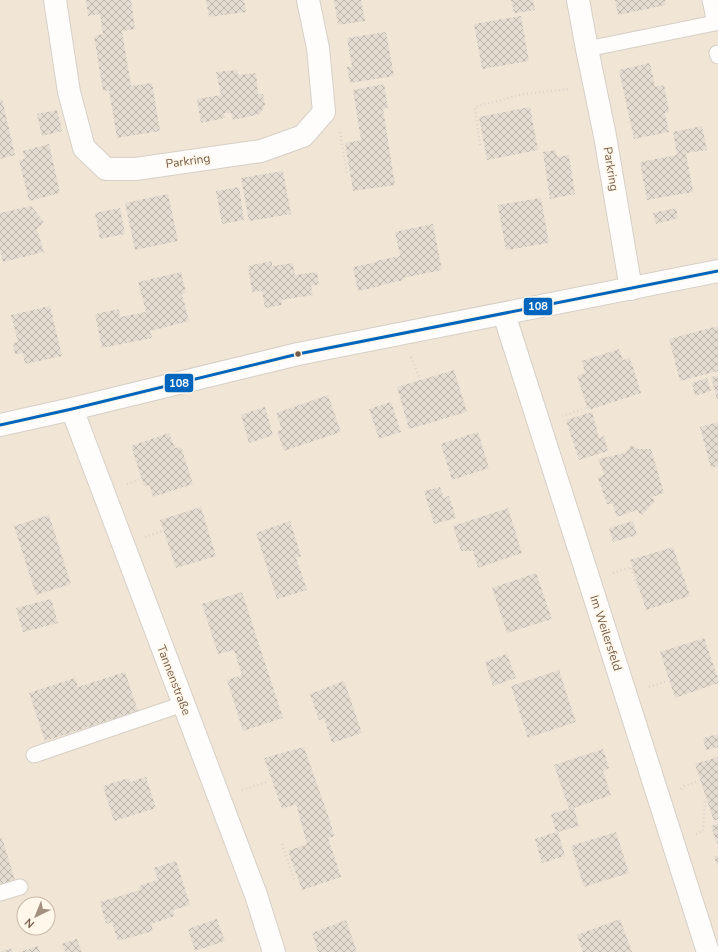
<svg xmlns="http://www.w3.org/2000/svg" width="718" height="952" viewBox="0 0 718 952" font-family="'Nunito Sans',sans-serif">
<style>
.residential{fill:#f1e6d6;fill-rule:evenodd}
.building{fill:url(#building-cross-hatch)}
.lines{fill:none;stroke-linecap:round;stroke-linejoin:round}
.lane-casing{stroke:#d6cfc6;stroke-width:17}
.street-casing{stroke:#d6cfc6;stroke-width:24}
.path{stroke:#dad2cc;stroke-width:2.5;stroke-dasharray:1 3;stroke-linecap:butt}
.lane{stroke:#fefdfc;stroke-width:15}
.street{stroke:#fefdfc;stroke-width:22}
.bus-1-casing{stroke:#fff8ea;stroke-width:6}
.bus-1{stroke:#0065bd;stroke-width:3}
.bus-dot{fill:#765b48;stroke:#fff8ea;stroke-width:1.5}
.labels{text-anchor:middle;stroke-width:3;stroke-linejoin:round;paint-order:stroke}
.street-label{font-size:12px;fill:#765b48;stroke:#fff8ea}
.line-badge{stroke:#fff8ea;stroke-width:1.5}
.badge-label{font-size:11px;text-anchor:middle;font-weight:bold;fill:#fff}
</style>
<defs>
<pattern id="building-cross-hatch" width="8" height="8" patternUnits="userSpaceOnUse"><rect width="8" height="8" fill="#e4dbd1"/><path d="M0 0l8 8M0 8l8-8" fill="none" stroke="#bdb5ac"/></pattern>
</defs>
<rect width="100%" height="100%" fill="#f7f3e9"/>
<path class="residential" d="M0 0H718V952H0ZM24 904H48V928H24Z"/>
<path class="building" d="M86 0H131L135 29 122 31 131 86 152 83 160 131 117 138 109 90 103 91 94 36 103 34 100 14 88 16Z
M206 0H244L246 12 209 17Z
M334 0H361L365 21 338 25Z
M511 0H533L535 10 514 13Z
M615 0H665L666 5 618 15Z
M521 16 529 61 482 69 474 24Z
M386 32 394 76 350 83 347 67H352L347 38Z
M650 63 655 87 664 85 669 112 665 113 669 132 634 139 619 70Z
M237 70 238 75 256 73 258 94H263L265 105 260 114 233 120 231 113H224L225 118 201 123 197 99 221 95 216 72Z
M384 84 388 108 383 109 395 185 353 191 345 143 361 140 353 90Z
M2 99 15 155 0 159V100Z
M530 107 538 150 487 160 479 117Z
M57 110 62 131 42 136 37 114Z
M702 126 707 150 686 153 693 192 647 200 640 162 677 155 673 132Z
M49 144 60 193 29 201 19 160 25 159 23 151Z
M556 150 557 157 569 155 575 194 550 199 543 152Z
M283 171 291 214 249 221 241 178Z
M239 187 244 220 222 224 216 191Z
M168 194 178 241 135 250 125 203Z
M541 198 549 243 506 250 498 205Z
M31 206 44 222 37 229 44 252 3 262 0 249V213Z
M120 208 125 234 100 239 95 213Z
M676 208 678 218 656 224 653 213Z
M433 224 442 270 403 278 404 280 381 285V286L358 291 353 267 377 262 376 261 400 256 395 232Z
M272 261V266L293 263 295 275 317 272 319 284 311 286 313 295 281 300 282 305 265 308 262 291 252 292 248 266Z
M181 272 186 293 182 294 189 321 150 331 152 338 102 348 95 314 119 309 120 317 146 312 138 282Z
M50 306 62 356 25 364 23 353 15 354 13 343 18 342 11 315Z
M718 326V371L680 381 669 339Z
M619 349 623 360 630 358 641 393 588 410 577 376 585 373 582 361Z
M454 370 467 412 409 429 397 387Z
M718 376V399H717L711 377Z
M707 378 711 391 695 396 692 383Z
M328 395 341 432 284 451 277 431 282 430 276 413Z
M391 402 401 432 379 439 369 409Z
M265 407 273 435 249 443 241 415Z
M592 412 599 438 604 436 608 451 579 460 566 420Z
M718 422V466L711 468 700 427Z
M478 432 489 468 452 480 441 444Z
M169 433 175 448 181 447 193 484 153 497 149 485 144 486 131 446Z
M631 445 638 449H651L664 493 652 497 655 501 642 515 636 510 617 517 613 504H607L598 478 604 474 598 459 625 453Z
M440 487 444 498 449 496 456 518 434 524 424 491Z
M201 507 216 556 176 568 160 520Z
M508 508 522 553 478 568 473 551H461L453 526Z
M49 515 71 584 36 595 14 526Z
M290 521 301 556 296 558 307 590 277 599 256 533Z
M633 521 637 535 613 542 609 528Z
M673 547 690 596 646 610 630 560Z
M536 573 552 619 507 633 492 588Z
M242 592 283 718 243 731 227 680 242 675 238 663 234 650 218 654 202 604Z
M51 599 58 623 23 632 16 608Z
M704 638 718 679V683L675 698 660 652Z
M507 654 516 678 493 686 485 662Z
M559 670 576 722 528 738 511 686Z
M125 672 138 711 45 741 29 693 75 678 78 687Z
M344 681 362 733 332 743 324 718 319 720 310 694Z
M718 734V747L706 750 703 738Z
M304 747 330 821 334 836 328 838 341 877 302 890 288 851 307 844 296 804 282 809 264 758Z
M603 749 609 768 603 771 611 795 574 808 579 826 558 832 565 856 542 863 535 839 556 832 551 814 569 809 554 765Z
M718 757V819L714 821 695 764Z
M146 777 156 808 114 821 103 786 129 778 130 782Z
M718 823V844H717L711 826Z
M616 832 629 873 584 887 571 846Z
M2 838 15 880 0 884V839Z
M718 855V867L714 856Z
M176 861 190 905 173 910 174 916 151 924 153 931 118 941 112 922 106 924 100 902 140 890 139 886 158 880 154 868Z
M217 919 225 941 195 951 188 929Z
M620 919 632 952H583L577 935Z
M346 920 357 952H318L312 933Z
M77 939 82 952H65L62 944Z
M38 946 40 952H19Z
M11 948 13 952H0Z"/>
<g class="lines">
<g class="lane-casing">
<path id="lane" d="M587 49 715 23 710 0
M717 53 718 56
M34 755 183 704
M0 893 20 887"/>
</g>
<g class="street-casing">
<path id="street" d="M55 0 69 92 84 148 106 169H136L261 151 303 136 324 112 318 48 308 0
M578 0 587 49 605 136 631 289
M504 314 708 952
M72 409 256 895 274 952
M0 425 72 409 298 354 718 271"/>
</g>
<path class="path" d="M340 132 347 173
M480 145 475 107 523 94 570 89
M411 357 420 379
M562 416 586 408
M127 484 140 479
M145 537 162 531
M613 573 631 567 638 588
M649 687 667 681
M681 789 684 786 699 781
M242 790 267 782
M696 834 703 831 705 801
M282 844 294 879"/>
<use href="#lane" class="lane"/>
<use href="#street" class="street"/>
<g class="bus-1-casing">
<path id="bus-1" d="M0 425 72 409 298 354 718 271"/>
</g>
<use href="#bus-1" class="bus-1"/>
</g>
<circle class="bus-dot" cx="298" cy="354" r="3.5"/>
<g class="labels">
<g class="street-label">
<text transform="translate(188 161) rotate(-8)" y="4">Parkring</text>
<text transform="translate(611 169) rotate(81)" y="4">Parkring</text>
<text transform="translate(606 633) rotate(72)" y="4">Im Weilersfeld</text>
<text transform="translate(174 680) rotate(69)" y="4">Tannenstraße</text>
</g>
</g>
<g class="line-badge">
<rect x="523" y="297" width="30" height="19" rx="4" fill="#0065bd"/>
<rect x="164" y="373" width="30" height="20" rx="4" fill="#0065bd"/>
</g>
<g class="badge-label">
<text x="538" y="310">108</text>
<text x="179" y="387">108</text>
</g>
<g transform="translate(36 916) rotate(223)"><circle r="19" fill="#fff8ea" stroke="#c8b9a9"/>
<path d="M0-3L7 15L0 10L-7 15Z" fill="#a39080"/>
<text y="-6" font-size="11" font-weight="bold" text-anchor="middle" fill="#765b48">N</text>
</g>
</svg>
